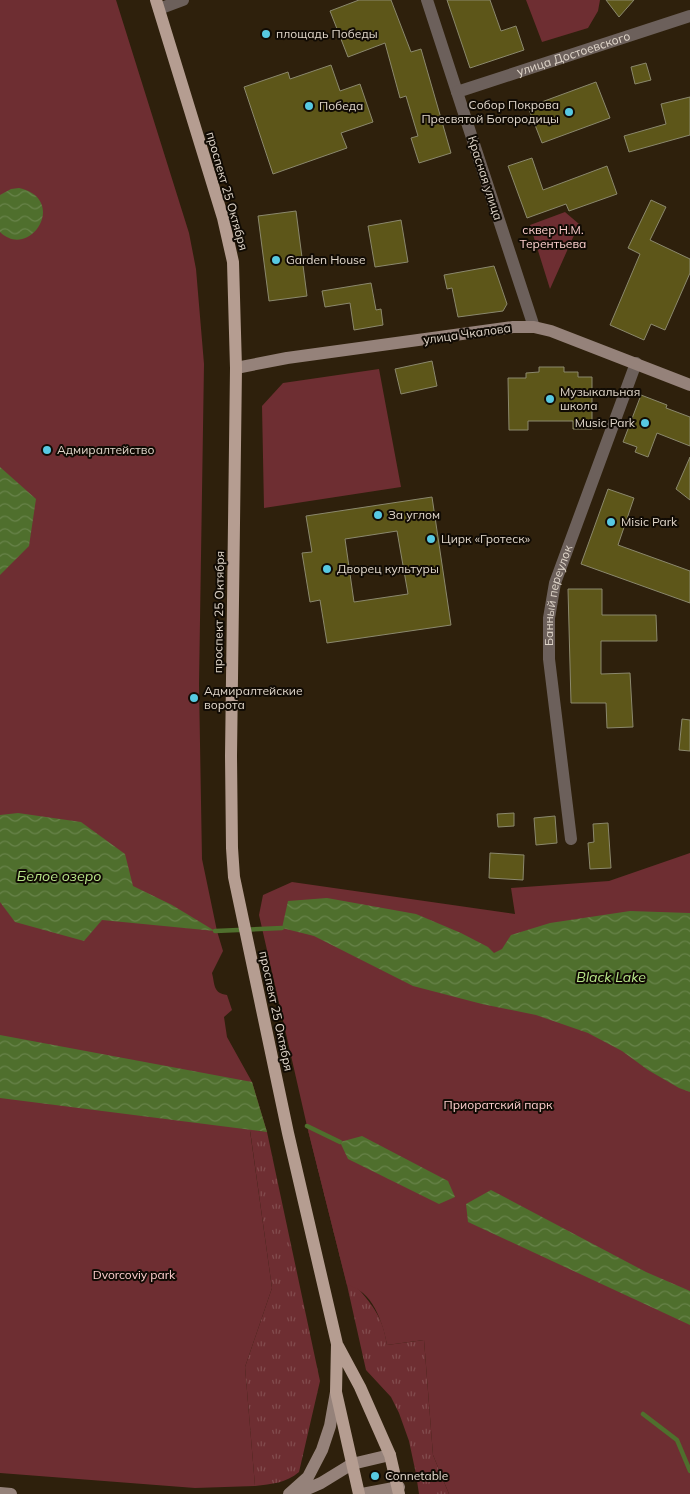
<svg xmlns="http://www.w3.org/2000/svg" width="690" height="1494" viewBox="0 0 690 1494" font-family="Mulish,sans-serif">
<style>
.grass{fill:url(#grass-tufts)}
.green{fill:#6e2e32}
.water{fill:url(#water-waves)}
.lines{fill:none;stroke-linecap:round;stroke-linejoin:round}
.stream{stroke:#4f6f2d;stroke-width:4.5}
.building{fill:#5d5619;stroke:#8b886d;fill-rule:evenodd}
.minor{stroke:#6c605b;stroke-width:12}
.tertiary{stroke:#6c605b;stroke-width:12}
.secondary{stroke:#95827a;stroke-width:12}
.primary{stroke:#b59d91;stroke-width:12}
.poi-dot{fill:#57c9e2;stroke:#110b04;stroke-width:2}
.labels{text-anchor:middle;stroke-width:4;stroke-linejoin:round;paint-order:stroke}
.poi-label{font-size:12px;fill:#e0d6ca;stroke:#110b04;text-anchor:start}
.street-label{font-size:12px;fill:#e0d6ca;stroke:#110b04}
.park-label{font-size:12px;fill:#fdcfce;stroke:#110b04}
.water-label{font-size:14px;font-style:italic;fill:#b8e689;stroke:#110b04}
</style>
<defs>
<pattern id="grass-tufts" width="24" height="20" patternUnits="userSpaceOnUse" patternTransform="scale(1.25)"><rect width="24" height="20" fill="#6e2e32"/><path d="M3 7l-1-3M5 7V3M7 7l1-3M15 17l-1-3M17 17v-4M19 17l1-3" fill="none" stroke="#824c4e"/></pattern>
<pattern id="water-waves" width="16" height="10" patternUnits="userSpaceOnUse" patternTransform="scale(1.25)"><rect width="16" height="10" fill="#4f6f2d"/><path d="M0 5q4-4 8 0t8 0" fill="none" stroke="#68834a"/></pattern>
</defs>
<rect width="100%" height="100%" fill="#2e200c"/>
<path class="grass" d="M307 1126 357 1287C374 1307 383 1318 387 1345L424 1340 433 1455 449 1494H419L416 1474 409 1441 399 1413 391 1397 366 1370 347 1285Z
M250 1130 267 1132 320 1381 299 1472C286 1483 272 1484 255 1486L245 1367 272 1288Z"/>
<path class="green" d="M0 0H116L189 233 196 269 204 364 199 685 202 859 217 931 223 951 212 973C215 985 213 993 227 995L232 1010 224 1017 227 1037 252 1082 267 1132 250 1131 272 1288 245 1367 255 1486 195 1488 0 1473Z
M526 0H600L598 11 588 28 542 42Z
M565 212 579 224 550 289 530 225Z
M379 369 401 487 264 508 262 406 283 383Z
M690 853V1494H449L433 1455 424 1340 387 1345C383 1322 372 1290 347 1285L307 1126 259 915 263 895 292 882 515 914 511 888 609 881Z"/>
<path class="water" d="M19 188C69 199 30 261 0 232V195L11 189Z
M0 467 36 499 29 546 0 575Z
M18 813 81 822 125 854 133 886 172 905 215 931 102 920 84 941 15 922 0 902V815Z
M327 898 416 914 461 933 488 947 494 953 502 949 511 935 550 923 630 911 690 913V1092L679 1088 648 1070 622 1051 588 1033 536 1015 482 1004 413 986 314 936 282 928 288 901Z
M0 1035 252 1082 267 1132 0 1098Z
M362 1136 448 1181 455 1197 439 1204 348 1159 340 1142Z
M491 1190 646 1272 690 1291V1325L468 1222 466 1204Z"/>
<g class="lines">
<path class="stream" d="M215 931 282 928
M307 1126 340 1142
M643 1414 677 1440 690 1471"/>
</g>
<path class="building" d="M359 0H391L411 52 421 49 451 153 419 163 411 138 418 136 406 96 400 98 385 43 348 57 330 11Z
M447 0H490L501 31 516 26 524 50 470 68Z
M606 0H634L619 17Z
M646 63 651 80 635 84 631 67Z
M331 65 340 91 360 84 373 122 341 133 347 148 273 174 244 87 288 72 290 79Z
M596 82 610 118 542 143 528 107Z
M690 97V135L629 152 624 136 666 124 661 104Z
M532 158 543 190 607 166 617 194 569 211 566 204 527 218 508 166Z
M651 200 666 207 650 240 690 259V273L665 330 651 324 644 340 610 325 640 254 628 248Z
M296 211 307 296 269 301 258 216Z
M401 220 408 262 375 267 368 226Z
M494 266 507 304 503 311 458 317 452 288 447 289 444 275Z
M371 283 376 310 381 309 383 325 354 330 350 303 325 307 322 291Z
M432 361 437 386 401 394 395 369Z
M539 367H564V372H578V377H592V429H573V421H528V430H509L508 378H526V373L539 372Z
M641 395 667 405 666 408 690 417V446L657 433 648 457 635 452 637 447 623 442Z
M690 457V500L676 489Z
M608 489 634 498 618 545 690 571V603L581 564Z
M432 497 451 625 327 643 320 600 310 602 302 553 312 552 306 516ZM397 531 408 594 354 602 345 539Z
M568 589H602V615H656L657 641H601V674L630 673 633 727 607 728 606 703H571Z
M682 719 690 720V751L679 750Z
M514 813V826L498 827 497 814Z
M555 816 557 843 536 845 534 818Z
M608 823 611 868 590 869 588 843 594 842 593 824Z
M490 853 524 855 523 880 489 878Z"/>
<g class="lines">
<g class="minor">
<path d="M427 0 457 92"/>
<path d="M159 9 183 0"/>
<path id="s1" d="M571 839 549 659V618L555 583 636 363"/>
</g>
<path class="tertiary" id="s2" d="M534 327 457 92 690 16"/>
<path class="secondary" d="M236 368 287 358 513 327H534L551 331 690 385
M0 1493 11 1494
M289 1494 308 1477 322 1450 330 1426 336 1392
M296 1494 321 1483 352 1464 390 1455
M362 1494 399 1487"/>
<path class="primary" d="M156 0 223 218 233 262 236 368 231 756 232 848 234 877 288 1133 337 1344 336 1392 359 1494
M338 1346 360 1387 390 1455 399 1494"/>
</g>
<g class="poi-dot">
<circle cx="266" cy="34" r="5"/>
<circle cx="309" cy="106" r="5"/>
<circle cx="569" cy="112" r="5"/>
<circle cx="276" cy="260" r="5"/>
<circle cx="550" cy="399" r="5"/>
<circle cx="645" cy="423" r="5"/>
<circle cx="47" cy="450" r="5"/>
<circle cx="378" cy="515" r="5"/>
<circle cx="611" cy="522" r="5"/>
<circle cx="431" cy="539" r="5"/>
<circle cx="327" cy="569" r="5"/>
<circle cx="194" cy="698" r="5"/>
<circle cx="375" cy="1476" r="5"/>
</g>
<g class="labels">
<g class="poi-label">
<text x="276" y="38">площадь Победы</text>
<text x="559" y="109" text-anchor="end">Собор Покрова<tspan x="559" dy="14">Пресвятой Богородицы</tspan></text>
<text x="319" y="110">Победа</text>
<text x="286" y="264">Garden House</text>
<text x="560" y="396">Музыкальная<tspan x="560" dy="14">школа</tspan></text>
<text x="635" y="427" text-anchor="end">Music Park</text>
<text x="57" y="454">Адмиралтейство</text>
<text x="388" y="519">За углом</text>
<text x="621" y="526">Misic Park</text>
<text x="441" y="543">Цирк «Гротеск»</text>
<text x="337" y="573">Дворец культуры</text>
<text x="204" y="695">Адмиралтейские<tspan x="204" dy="14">ворота</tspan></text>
<text x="385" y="1480">Connetable</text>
</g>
<g class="street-label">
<text dy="4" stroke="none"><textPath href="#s2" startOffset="370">улица Достоевского</textPath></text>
<text transform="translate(485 178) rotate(72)" y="4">Красная улица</text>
<text transform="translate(227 191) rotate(74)" y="4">проспект 25 Октября</text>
<text transform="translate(467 334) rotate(-8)" y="4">улица Чкалова</text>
<text dy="4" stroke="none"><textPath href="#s1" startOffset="246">Банный переулок</textPath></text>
<text transform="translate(219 612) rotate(-89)" y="4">проспект 25 Октября</text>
<text transform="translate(276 1011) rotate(78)" y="4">проспект 25 Октября</text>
</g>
<g class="park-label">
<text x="553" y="234">сквер Н.М.<tspan x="553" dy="14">Терентьева</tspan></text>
<text x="498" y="1109">Приоратский парк</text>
<text x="134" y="1279">Dvorcoviy park</text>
</g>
<g class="water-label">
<text x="59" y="881">Белое озеро</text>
<text x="611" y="982">Black Lake</text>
</g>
</g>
</svg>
